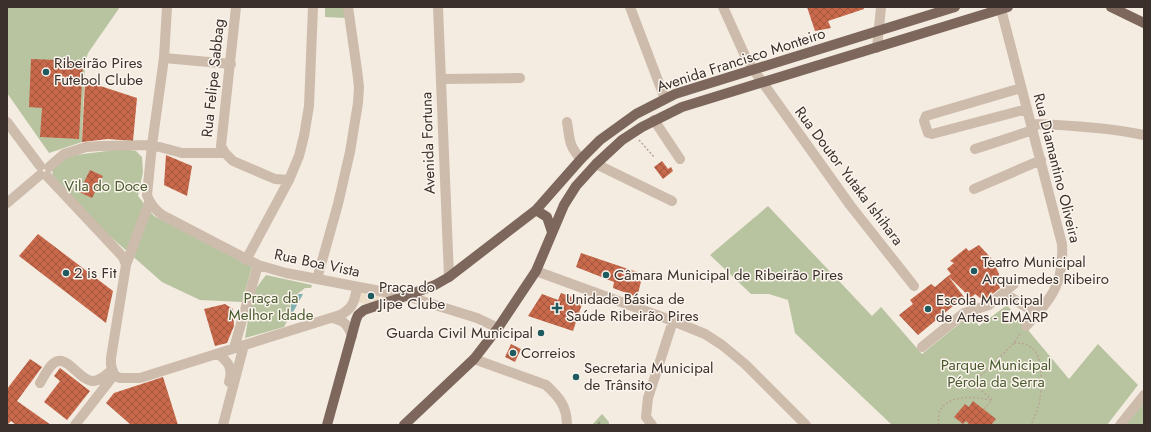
<svg xmlns="http://www.w3.org/2000/svg" width="1151" height="432" viewBox="0 0 1151 432" font-family="Jost,sans-serif">
<style>
.forest{fill:url(#forest-firs)}
.green{fill:#b8c4a0}
.plaza{fill:#ecdcc8}
.water{fill:url(#water-ripples)}
.building{fill:url(#building-cross-hatch)}
.lines{fill:none;stroke-linecap:round;stroke-linejoin:round}
.path{stroke:#b9a596;stroke-width:1.5;stroke-dasharray:2 2;stroke-linecap:butt}
.minor{stroke:#cdbbac;stroke-width:10}
.major{stroke:#7d675c;stroke-width:10}
.poi-dot{fill:#1f5a5e;stroke:#fbf5ee;stroke-width:1.5}
.labels{text-anchor:middle;stroke-width:3;stroke-linejoin:round;paint-order:stroke}
.street-label{font-size:15px;fill:#3b302b;stroke:#fbf5ee}
.poi-label{font-size:15px;fill:#3b302b;stroke:#fbf5ee;text-anchor:start}
.park-label{font-size:15px;fill:#4a5a2e;stroke:#fbf5ee}
</style>
<defs>
<pattern id="forest-firs" width="22" height="20" patternUnits="userSpaceOnUse"><rect width="22" height="20" fill="#b8c4a0"/><path d="M5 1l3.5 6h-7zM16 11l3.5 6h-7z" fill="#97a083"/></pattern>
<pattern id="water-ripples" width="26" height="14" patternUnits="userSpaceOnUse"><rect width="26" height="14" fill="#7fb0b2"/><path d="M2 4q2-2 4 0t4 0M15 11q2-2 4 0t4 0" fill="none" stroke="#699091"/></pattern>
<pattern id="building-cross-hatch" width="8" height="8" patternUnits="userSpaceOnUse"><rect width="8" height="8" fill="#c8694b"/><path d="M0 0l8 8M0 8l8-8" fill="none" stroke="#a4573f"/></pattern>
</defs>
<rect width="100%" height="100%" fill="#f4ebe1"/>
<path class="forest" d="M602 414 609 422V425H592Z"/>
<path class="green" d="M7 7H120L88 53 85 62 82 142 49 153 7 93Z
M325 7H344L346 18 325 17Z
M123 149 136 151 142 157 143 172 138 196 154 216 252 267 242 302 200 300 162 282 96 224 54 181 52 170 67 156Z
M768 206 872 316 881 307 922 354 970 315 979 326 1007 305 1069 379 1098 344 1138 385 1107 425H892L795 333 788 300 769 294H751L710 255Z
M266 275 312 285 311 288H305C296 295 287 301 291 314L284 327 245 338 248 320 254 291Z
M1144 400V425H1125Z"/>
<path class="plaza" d="M358 289 385 294V298L366 304 357 302Z"/>
<path class="water" d="M299 294H303L292 314C289 305 292 298 299 294Z"/>
<path class="building" d="M807 7H863L864 9 828 21 831 28 815 31Z
M31 59 83 61 79 139 40 137 42 108 29 107Z
M85 81 137 98 133 141 108 139 82 142Z
M166 155 192 166 187 196 164 185Z
M662 161 668 169 671 167 673 171 663 179 654 167Z
M90 170 103 176 92 198 79 192Z
M38 234 113 291 106 323 19 256Z
M979 245 992 259 999 274 997 281 1000 288 984 301 975 294 971 298 948 276 964 297 918 335 899 315 913 304 910 300 931 284 935 287 948 276 951 274 947 269 954 263 950 261 966 248 969 251Z
M581 253 643 274 637 297 613 288 614 282 576 267Z
M561 293 583 301 573 331 528 316 542 294 558 300Z
M225 304 233 309 234 326 227 343 215 346 204 309Z
M511 344 521 349 515 362 505 357Z
M30 359 42 367 17 401 51 425H16L11 421 7 425V389Z
M60 368 90 391 67 420 44 402 60 381 54 376Z
M163 377 178 425H131L106 403 114 393Z
M973 401 996 419 991 425H970L966 421 963 424 954 417 965 404 969 407Z"/>
<g class="lines">
<path class="path" d="M639 140 654 157
M1014 343C1019 343 1025 343 1029 346 1045 354 1042 389 1039 404 1037 411 1034 418 1031 425
M984 409 992 400 973 383 1014 343 1020 334
M939 425C933 395 971 395 990 400"/>
<path class="minor" d="M167 7 164 58 152 145 147 195C150 204 154 209 162 215L258 265 286 273 406 296 477 318 498 328
M236 7 221 146 225 153 233 161 275 179 289 180
M438 7 449 277
M630 7 665 99
M723 7 746 58 753 69 850 205 914 286
M1001 9 1062 244C1064 284 1052 298 1026 326
M877 48 881 7
M164 58 231 64
M441 79 520 78
M1021 88 926 116 924 121 928 133 932 134 1027 109
M654 120 680 159
M7 122 40 166
M567 122C570 139 568 145 581 159
M1031 124C1069 125 1106 127 1144 135
M975 149 1033 130
M596 164 672 201
M49 167 64 154 86 147 100 146 152 145 182 153H225
M47 176 123 257 126 265
M974 189 1041 160
M7 203 40 175
M246 260 289 180 299 156 304 136 309 106 313 7
M536 271 673 321 705 334 722 345 745 364 806 425
M317 279 338 204 350 152 358 103 359 87 357 70 348 7
M1004 293 1037 314
M332 318C344 320 348 325 352 336
M922 347 964 313 989 305 1014 284
M234 348 258 265
M218 354C229 362 233 369 229 382
M474 359 546 385C559 397 567 406 567 425
M114 375 120 378H140L340 315C353 309 355 300 357 287
M114 375 111 365V358L126 265 149 203
M40 383C44 377 48 367 54 363 67 353 79 381 93 381 100 381 107 374 112 370
M75 425 114 375
M223 425 244 345
M652 425 646 417 648 398 673 321
M1120 425 1144 395"/>
<path class="major" d="M1111 7 1144 23
M536 210 547 217 552 232
M327 425 356 320 358 315 364 310 406 296 435 285 449 277 536 210 581 159 600 140 636 114 675 94 955 7
M404 425 474 359 498 328 536 271 564 205 576 186 596 164 622 140 642 127 682 107 1008 7"/>
</g>
<g class="poi-dot">
<circle cx="46" cy="72" r="4"/>
<circle cx="974" cy="271" r="4"/>
<circle cx="66" cy="273" r="4"/>
<circle cx="606" cy="275" r="4"/>
<circle cx="371" cy="296" r="4"/>
<path d="M555 302h4v4h4v4h-4v4h-4v-4h-4v-4h4z"/>
<circle cx="928" cy="309" r="4"/>
<circle cx="541" cy="333" r="4"/>
<circle cx="513" cy="353" r="4"/>
<circle cx="576" cy="377" r="4"/>
</g>
<g class="labels">
<g class="street-label">
<text transform="translate(741 60) rotate(-18)" y="5">Avenida Francisco Monteiro</text>
<text transform="translate(213 78) rotate(-84)" y="5">Rua Felipe Sabbag</text>
<text transform="translate(428 143) rotate(-92)" y="5">Avenida Fortuna</text>
<text transform="translate(1057 168) rotate(76)" y="5">Rua Diamantino Oliveira</text>
<text transform="translate(849 176) rotate(53)" y="5">Rua Doutor Yutaka Ishihara</text>
<text transform="translate(317 263) rotate(12)" y="5">Rua Boa Vista</text>
</g>
<g class="poi-label">
<text x="54" y="68">Ribeirão Pires<tspan x="54" dy="17">Futebol Clube</tspan></text>
<text x="982" y="267">Teatro Municipal<tspan x="982" dy="17">Arquimedes Ribeiro</tspan></text>
<text x="74" y="278">2 is Fit</text>
<text x="614" y="280">Câmara Municipal de Ribeirão Pires</text>
<text x="379" y="292">Praça do<tspan x="379" dy="17">Jipe Clube</tspan></text>
<text x="566" y="304">Unidade Básica de<tspan x="566" dy="17">Saúde Ribeirão Pires</tspan></text>
<text x="936" y="305">Escola Municipal<tspan x="936" dy="17">de Artes - EMARP</tspan></text>
<text x="533" y="338" text-anchor="end">Guarda Civil Municipal</text>
<text x="521" y="358">Correios</text>
<text x="584" y="373">Secretaria Municipal<tspan x="584" dy="17">de Trânsito</tspan></text>
</g>
<g class="park-label">
<text x="106" y="191">Vila do Doce</text>
<text x="271" y="303">Praça da<tspan x="271" dy="17">Melhor Idade</tspan></text>
<text x="996" y="370">Parque Municipal<tspan x="996" dy="17">Pérola da Serra</tspan></text>
</g>
</g>
<rect width="1151" height="432" fill="none" stroke="#3b302b" stroke-width="16"/>
</svg>
